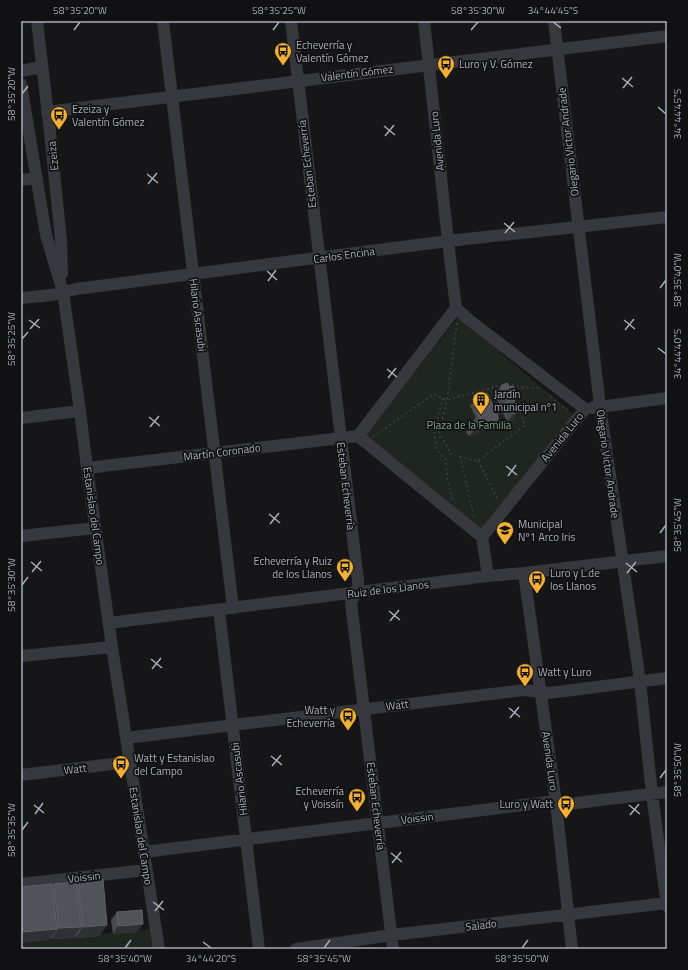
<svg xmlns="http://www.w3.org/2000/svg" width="688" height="970" viewBox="0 0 688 970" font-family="'Titillium Web',sans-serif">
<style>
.green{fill:#1e261f}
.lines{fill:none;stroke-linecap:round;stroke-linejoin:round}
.path{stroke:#3d3f44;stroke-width:1.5;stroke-dasharray:2 3;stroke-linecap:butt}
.minor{stroke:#37383d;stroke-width:12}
.wall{fill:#47494d}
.shaded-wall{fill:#2f3033}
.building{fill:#525359;stroke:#5f6168}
.ticks{fill:none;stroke:#a8adb8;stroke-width:1.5}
.labels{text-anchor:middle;stroke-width:3.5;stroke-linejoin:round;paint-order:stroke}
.poi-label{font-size:11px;fill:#a8adb8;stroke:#111113;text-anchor:start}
.street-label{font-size:11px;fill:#a8adb8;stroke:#111113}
.park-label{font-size:11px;fill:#7fa381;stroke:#111113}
.neatline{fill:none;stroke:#a8adb8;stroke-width:1.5}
.ticks-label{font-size:10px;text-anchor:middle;fill:#a8adb8}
</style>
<rect width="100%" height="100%" fill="#161618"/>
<path class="green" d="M458 317 576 416 483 532 363 438Z
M156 929 159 949H21V940Z"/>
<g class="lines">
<path class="path" d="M457 323 447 400 439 433 452 455 478 461 525 425 512 391
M507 384 527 388H540
M551 396 557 403 569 411
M443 398 434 432 436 448 446 460 447 478 453 501
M373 437 434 394 447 400 503 385
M460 456 474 517
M478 461 498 500"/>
<path class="minor" d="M37 21 50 132 61 240 62 274
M163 21 233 608
M291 21 358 580V586L351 603 393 949
M424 21 448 241 456 308 468 319 585 409
M554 21 600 406 640 681 652 794 667 906
M21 71 42 67
M21 84 46 235 63 292 80 411 87 468 112 647 159 949
M47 112 667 36
M21 180 37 178
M21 298 52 295 76 289 448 241 667 217
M592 408 667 398
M21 418 80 411
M358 436 482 537 488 576
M358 436 456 308
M87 468 358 436
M21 536 95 528
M482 537 585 409
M524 573 556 803 572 949
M219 610 259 949
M109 623 488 576 524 573 667 556
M21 656 112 647
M126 738 524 690 549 693 667 678
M21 775 129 762
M144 852 547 802 568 804 667 792
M21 884 146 870
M296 949 392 935 667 903"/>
</g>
<path class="wall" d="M501 386 514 389 511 394 513 420 507 422 503 413 497 415 499 421 494 429 490 431 488 428 469 436 466 432 472 424 473 423 472 422 476 417 470 406 476 398 494 408 500 406 495 394Z
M78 882 107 925 99 936 75 938V936L73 938 51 939V937L49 940 21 942V887H52L54 884H76Z
M117 912 137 932 113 934 111 920Z"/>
<path class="shaded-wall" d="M509 404 503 413 487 419 493 411Z
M519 411 513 420 507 422 513 414Z
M494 419 488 428 469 436 475 428Z
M499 421 494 429 490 431 495 422Z
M143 924 137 932 113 934 118 926Z
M107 925 99 936 75 938 83 927Z
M81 927 73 938 51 939 59 928Z
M57 929 49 940 21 942V934L23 932Z"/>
<path class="building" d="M507 383 509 387 513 386 514 389 510 391 519 411 513 414 509 404 493 411 495 415 497 414 499 421 495 422 494 419 475 428 472 424 481 420 478 414 483 412 476 398 487 393 494 408 508 402 501 386Z
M103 879 107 925 83 927 78 882Z
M76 882 81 927 59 928 54 884Z
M52 884 57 929 23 932 21 917V887Z
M142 910 143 924 118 926 117 912Z"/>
<path class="ticks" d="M553 22 561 28M74 30 80 22M273 30 279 22M471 30 478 22M622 78 633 87M623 88 632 77M22 94 28 86M658 107 666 114M384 126 395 135M385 136 394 125M147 174 158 183M148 184 157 173M504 223 515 232M505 233 514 222M267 271 277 280M268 281 276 270M660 288 666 280M29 320 40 328M624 320 635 329M30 329 39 319M625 330 634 319M22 339 28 332M658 348 666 354M387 369 397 377M388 378 396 368M149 417 160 426M150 427 159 416M506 466 517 475M508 476 516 465M269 514 280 523M270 524 279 513M660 533 666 525M31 562 42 571M626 563 637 572M32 572 41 561M627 573 636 562M22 585 28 577M389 611 400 620M390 621 399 610M151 659 162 668M152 669 161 658M509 708 520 717M510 718 519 707M271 756 282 765M272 766 281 755M660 778 666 770M34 805 44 813M629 805 640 814M35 814 43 803M630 815 639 804M22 830 28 822M391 853 402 862M392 863 401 852M153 902 164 910M155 911 163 901M203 942 211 948M125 948 131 940M324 948 330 940M522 948 528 940"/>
<defs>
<g id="bus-pin" transform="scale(0.9)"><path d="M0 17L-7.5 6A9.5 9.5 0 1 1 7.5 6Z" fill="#f2b134" stroke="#111113"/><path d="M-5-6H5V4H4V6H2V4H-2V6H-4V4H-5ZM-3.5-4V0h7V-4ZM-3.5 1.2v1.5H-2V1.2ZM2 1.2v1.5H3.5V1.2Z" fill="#111"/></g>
<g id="building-pin" transform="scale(0.9)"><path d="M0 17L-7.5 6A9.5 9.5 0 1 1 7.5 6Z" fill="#f2b134" stroke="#111113"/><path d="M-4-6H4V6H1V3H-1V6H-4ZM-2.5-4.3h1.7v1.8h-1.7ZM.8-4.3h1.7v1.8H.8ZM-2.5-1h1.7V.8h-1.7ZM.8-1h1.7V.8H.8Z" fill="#111"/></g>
<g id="school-pin" transform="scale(0.9)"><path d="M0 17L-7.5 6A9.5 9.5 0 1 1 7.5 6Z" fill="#f2b134" stroke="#111113"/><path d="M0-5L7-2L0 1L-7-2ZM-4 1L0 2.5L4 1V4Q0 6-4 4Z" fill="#111"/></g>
</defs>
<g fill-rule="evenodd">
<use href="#bus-pin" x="283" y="51"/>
<use href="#bus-pin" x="446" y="64"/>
<use href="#bus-pin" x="59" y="115"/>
<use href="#building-pin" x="481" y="400"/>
<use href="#school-pin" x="505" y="530"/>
<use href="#bus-pin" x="345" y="567"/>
<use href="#bus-pin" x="537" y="579"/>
<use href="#bus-pin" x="525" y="672"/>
<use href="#bus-pin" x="348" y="716"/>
<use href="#bus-pin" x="121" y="764"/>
<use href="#bus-pin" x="357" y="797"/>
<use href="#bus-pin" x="566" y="804"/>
</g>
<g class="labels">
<g class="poi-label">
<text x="296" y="49">Echeverría y<tspan x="296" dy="13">Valentín Gómez</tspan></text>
<text x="459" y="68">Luro y V. Gómez</text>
<text x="72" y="113">Ezeiza y<tspan x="72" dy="13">Valentín Gómez</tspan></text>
<text x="494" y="398">Jardín<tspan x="494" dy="13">municipal nº1</tspan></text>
<text x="518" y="528">Municipal<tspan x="518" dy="13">Nº1 Arco Iris</tspan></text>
<text x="332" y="565" text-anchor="end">Echeverría y Ruiz<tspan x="332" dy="13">de los Llanos</tspan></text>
<text x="550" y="577">Luro y L.de<tspan x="550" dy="13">los Llanos</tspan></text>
<text x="538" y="676">Watt y Luro</text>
<text x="335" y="714" text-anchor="end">Watt y<tspan x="335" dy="13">Echeverría</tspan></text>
<text x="134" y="762">Watt y Estanislao<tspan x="134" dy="13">del Campo</tspan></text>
<text x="344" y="795" text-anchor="end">Echeverría<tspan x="344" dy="13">y Voissín</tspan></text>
<text x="553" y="808" text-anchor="end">Luro y Watt</text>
</g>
<g class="street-label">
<text transform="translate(357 73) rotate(-7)" y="4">Valentín Gómez</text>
<text transform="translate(437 141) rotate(-96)" y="4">Avenida Luro</text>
<text transform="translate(568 142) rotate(-97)" y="4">Olegario Victor Andrade</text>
<text transform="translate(53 156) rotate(-96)" y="4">Ezeiza</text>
<text transform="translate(307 164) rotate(-97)" y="4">Esteban Echeverría</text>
<text transform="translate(344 255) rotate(-8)" y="4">Carlos Encina</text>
<text transform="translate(198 315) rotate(83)" y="4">Hilario Ascasubi</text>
<text transform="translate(562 437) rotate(-51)" y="4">Avenida Luro</text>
<text transform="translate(222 452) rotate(-7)" y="4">Martín Coronado</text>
<text transform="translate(608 464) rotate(82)" y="4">Olegario Victor Andrade</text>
<text transform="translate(346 486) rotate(83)" y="4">Esteban Echeverría</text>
<text transform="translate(94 516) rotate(82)" y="4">Estanislao del Campo</text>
<text transform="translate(388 589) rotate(-7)" y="4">Ruiz de los Llanos</text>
<text transform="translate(397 705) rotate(-7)" y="4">Watt</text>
<text transform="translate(550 761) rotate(82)" y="4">Avenida Luro</text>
<text transform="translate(75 769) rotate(-7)" y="4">Watt</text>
<text transform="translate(239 779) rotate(-97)" y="4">Hilario Ascasubi</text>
<text transform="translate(376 806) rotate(83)" y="4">Esteban Echeverría</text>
<text transform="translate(417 818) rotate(-7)" y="4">Voissin</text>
<text transform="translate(141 836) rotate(81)" y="4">Estanislao del Campo</text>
<text transform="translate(84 877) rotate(-7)" y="4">Voissin</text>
<text transform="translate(481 925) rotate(-7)" y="4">Salado</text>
</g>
<g class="park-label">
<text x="469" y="429">Plaza de la Familia</text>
</g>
</g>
<rect width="688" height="970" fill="none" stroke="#111113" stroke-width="44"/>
<rect x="22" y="22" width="644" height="926" class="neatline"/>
<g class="ticks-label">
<text x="80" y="14">58°35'20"W</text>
<text x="279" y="14">58°35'25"W</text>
<text x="478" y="14">58°35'30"W</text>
<text x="553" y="14">34°44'45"S</text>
<text transform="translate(11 94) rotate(-90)" y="4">58°35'20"W</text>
<text transform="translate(677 114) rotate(-90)" y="4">34°44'45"S</text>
<text transform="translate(677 280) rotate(-90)" y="4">58°35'40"W</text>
<text transform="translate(11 339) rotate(-90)" y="4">58°35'25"W</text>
<text transform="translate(677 354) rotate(-90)" y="4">34°44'40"S</text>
<text transform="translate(677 525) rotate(-90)" y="4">58°35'45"W</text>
<text transform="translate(11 585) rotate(-90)" y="4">58°35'30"W</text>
<text transform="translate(677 770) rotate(-90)" y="4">58°35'50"W</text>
<text transform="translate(11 830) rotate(-90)" y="4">58°35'35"W</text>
<text x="125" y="962">58°35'40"W</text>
<text x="211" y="962">34°44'20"S</text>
<text x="324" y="962">58°35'45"W</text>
<text x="522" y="962">58°35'50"W</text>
</g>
</svg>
